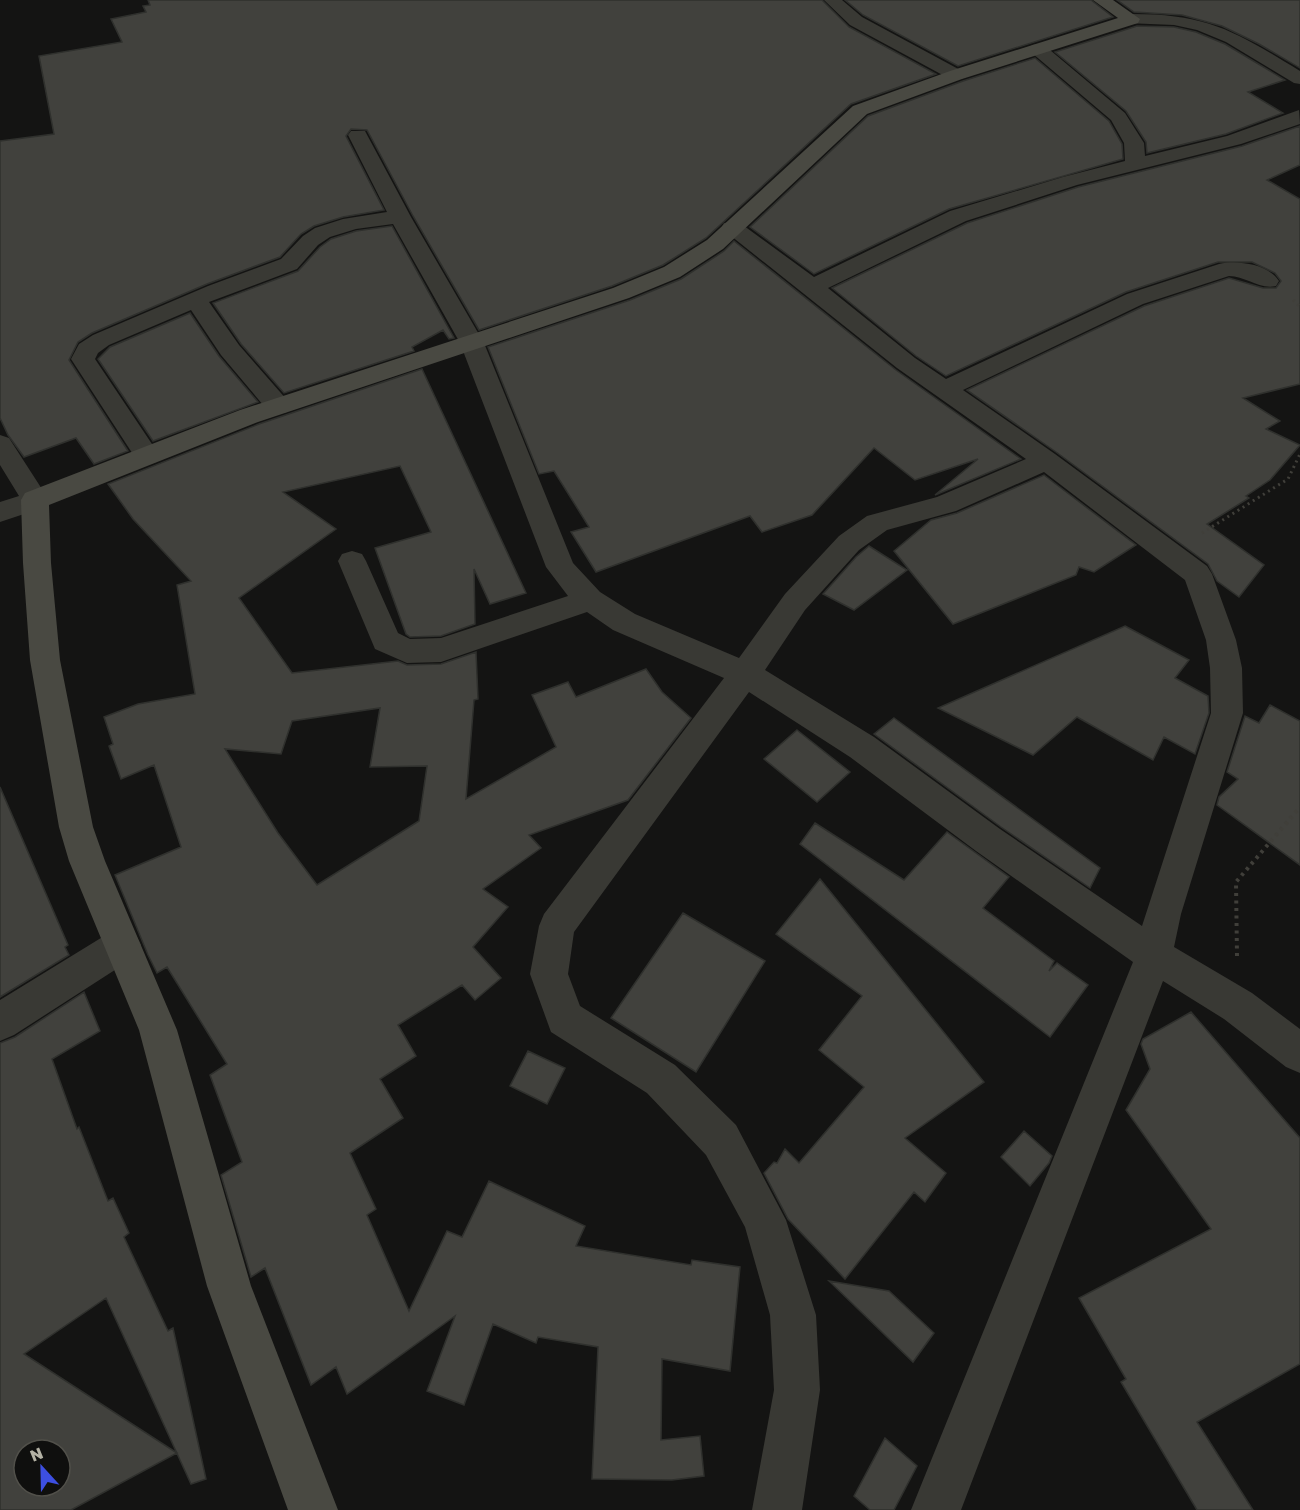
<svg xmlns="http://www.w3.org/2000/svg" width="1300" height="1510" viewBox="0 0 1300 1510" font-family="'Golos Text',sans-serif">
<style>
.building{fill:#41413d;stroke:#2f302d;stroke-width:1.5;fill-rule:evenodd}
.lines{fill:none;stroke-linecap:round;stroke-linejoin:round}
.path-far1{stroke:#403f3a;stroke-width:3;stroke-dasharray:2 4;stroke-linecap:butt}
.path{stroke:#403f3a;stroke-width:4;stroke-dasharray:3 4.5;stroke-linecap:butt}
.street{fill:#393934;fill-rule:evenodd}
.secondary{fill:#494942;fill-rule:evenodd}
</style>
<rect width="100%" height="100%" fill="#141413"/>
<path class="building" d="M148 0H822L849 27 936 74 851 104 706 238 663 265 612 286 479 330 413 216 367 130 351 129 346 136 384 210 343 217 314 226 301 234 280 257 207 284 92 333 78 342 69 360 128 451 94 464 76 438 24 457 8 435 0 418V141L54 134 39 56 122 42 111 19 146 12 143 6 150 5Z
M845 0H1091L1113 17 958 66 863 15Z
M1117 0H1300V68L1259 44 1222 26 1182 15 1134 12Z
M1137 26 1174 27 1196 32 1225 44 1285 80 1248 92 1283 113 1226 134 1147 153 1146 142 1126 111 1055 52Z
M1035 58 1109 121 1122 144 1123 159 949 209 814 274 750 227 868 116 963 81Z
M1300 126V165L1267 180 1300 199V384L1243 398 1280 421 1266 429 1300 445 1270 480 1246 496 1249 498 1207 524 1264 565 1239 597 1217 581 1208 564 1056 452 967 390 1144 306 1229 278 1263 288H1276L1281 281 1275 273 1252 262H1218L1126 292 946 376 916 356 832 288 967 223 1078 187 1242 146Z
M392 226 454 338 449 339 443 330 412 347 414 351 284 393 241 344 213 303 298 271 320 247 331 239 356 231Z
M734 241 896 370 1021 459 935 495 978 459 915 480 874 448 812 515 762 532 750 516 596 572 571 532 589 527 554 471 539 474 488 347 630 300 681 279 724 251Z
M190 313 219 356 258 402 153 441 98 359 110 347Z
M422 369 526 593 490 604 474 569 475 624 441 636 410 637 406 634 375 548 431 532 400 466 283 492 336 529 239 598 292 673 398 661 407 665 441 664 476 652 478 699 474 700 466 799 556 747 532 695 568 682 576 697 646 669 662 692 691 718 628 800 529 835 541 848 483 889 508 907 473 947 501 978 475 1000 462 985 398 1025 416 1056 380 1079 403 1118 350 1153 376 1209 367 1215 409 1311 447 1231 462 1237 489 1181 585 1226 576 1246 691 1265 692 1260 740 1267 730 1371 662 1359 661 1440 700 1436 704 1476 672 1480 592 1479 598 1347 538 1337 536 1343 493 1324 464 1405 427 1391 455 1316 347 1394 336 1367 311 1385 265 1268 251 1277 221 1175 242 1162 210 1075 227 1064 167 967 157 973 148 955 115 875 181 847 154 765 121 779 109 746 113 744 104 717 138 704 195 694 177 585 191 581 133 519 108 484 259 424ZM380 708 370 767 427 766 419 821 317 885 278 833 225 749 281 754 292 721Z
M1044 475 1136 545 1094 572 1079 567 1076 575 953 624 894 551 931 520 957 513Z
M869 546 907 570 854 610 823 594 856 557Z
M1125 626 1189 660 1175 678 1208 696 1209 713 1195 754 1164 737 1153 760 1077 717 1033 755 938 708Z
M1270 705 1300 721V865L1217 805 1219 797 1238 779 1227 772 1245 716 1259 723Z
M894 718 1100 868 1090 888 1001 827 874 734Z
M797 730 850 772 817 802 764 759Z
M0 787 68 945 65 947 69 955 0 997Z
M815 823 904 880 947 832 1009 877 983 908 1054 961 1049 971 1057 963 1088 985 1050 1037 800 844Z
M820 879 984 1082 905 1138 946 1173 925 1202 914 1192 845 1279 788 1219 764 1173 774 1162 777 1163 785 1149 799 1163 864 1087 819 1050 862 996 776 934Z
M683 913 765 961 696 1072 611 1018Z
M84 992 100 1031 52 1059 77 1129 79 1127 108 1201 113 1198 129 1233 124 1237 168 1331 173 1328 206 1479 191 1484 106 1298 24 1354 177 1453 71 1510H0V1043L15 1037ZM24 1450H60V1486H24Z
M1191 1012 1300 1138V1364L1197 1422 1253 1510H1197L1121 1382 1126 1379 1079 1298 1211 1229 1126 1110 1150 1069 1141 1044 1143 1039Z
M528 1051 565 1068 547 1104 510 1086Z
M1024 1131 1052 1156 1049 1163 1030 1186 1001 1157Z
M829 1281 889 1291 934 1333 913 1362Z
M885 1438 917 1466 894 1510H870L854 1496Z"/>
<g class="lines">
<path class="path-far1" d="M1293 300 1300 307
M1202 533 1288 479 1300 454"/>
<path class="path" d="M1237 956 1236 882 1300 807"/>
<path class="street" d="M824 0H842L862 17 962 71 965 75 962 79H950L850 25Z
M1132 14C1209 14 1236 32 1300 71V84L1294 83 1226 42 1197 30 1174 25 1126 23 1124 19 1126 15Z
M1038 44 1044 45 1125 113 1144 143 1145 156 1227 136 1299 110 1300 124 1241 144 1077 185 966 221 828 288 915 358 946 379 1127 294 1219 264C1238 260 1268 264 1279 281L1276 286C1259 290 1246 276 1229 276L1143 304 963 390 1055 454 1207 566 1212 574 1236 640 1242 668 1243 713 1181 914 1174 947 1252 993 1300 1029V1073L1286 1067 1224 1019 1163 981 961 1510H911L1133 962 976 851 850 757 749 692 574 932 568 974 580 1006 675 1065 736 1125 786 1220 816 1315 820 1390 802 1510H752L774 1390 770 1315 745 1227 706 1155 647 1093 551 1032 530 974 539 926 544 914 724 678 613 630 587 612 441 662 407 663 375 649 338 561 342 554 352 551 362 554 366 561 398 633 410 639 441 638 568 596 546 567 460 343 393 224 356 229 330 237 318 245 297 269 209 302 239 345 287 400 291 406 287 412 278 414 269 412 221 355 191 310 109 345 98 353 95 359 160 456 156 462 147 465 138 462 71 359 79 344 93 335 208 286 281 259 303 236 315 228 343 219 387 212 348 135 351 131H365L411 217 484 343 573 563 600 592 635 614 739 658 785 594 839 536 867 516 937 497 1026 459 897 368 721 228 724 223 732 222 740 223 814 277 950 211 1063 177 1125 161 1124 143 1111 120 1032 53 1029 49 1032 45ZM1044 472 1185 580 1206 640 1210 668 1211 713 1142 926 1000 829 874 737 765 670 805 610 859 550 887 530 956 511Z
M0 435 9 438 49 500 45 507 0 522V502L19 496 0 465Z
M122 928 135 933 141 945 135 957 14 1035 0 1041V1000L109 933Z"/>
<path class="secondary" d="M1093 0H1113L1140 19 1138 23 962 79 867 114 723 249 680 277 629 298 258 422 49 505 51 563 60 660 93 827 105 861 177 1030 251 1286 338 1510H288L207 1286 139 1030 69 861 59 827 30 660 23 563 21 500 25 493 240 410 613 288 664 267 707 240 853 106 950 71 1118 18Z"/>
</g>
<g transform="translate(42 1468) rotate(338)"><circle r="28" fill="#0f0f0e" stroke="#51504a" stroke-width="1.5"/>
<path d="M0-4.5L10 22L0 15L-10 22Z" fill="#3d4fe2"/>
<text y="-9" font-size="16" font-weight="bold" text-anchor="middle" fill="#b4b2a5">N</text>
</g>
</svg>
